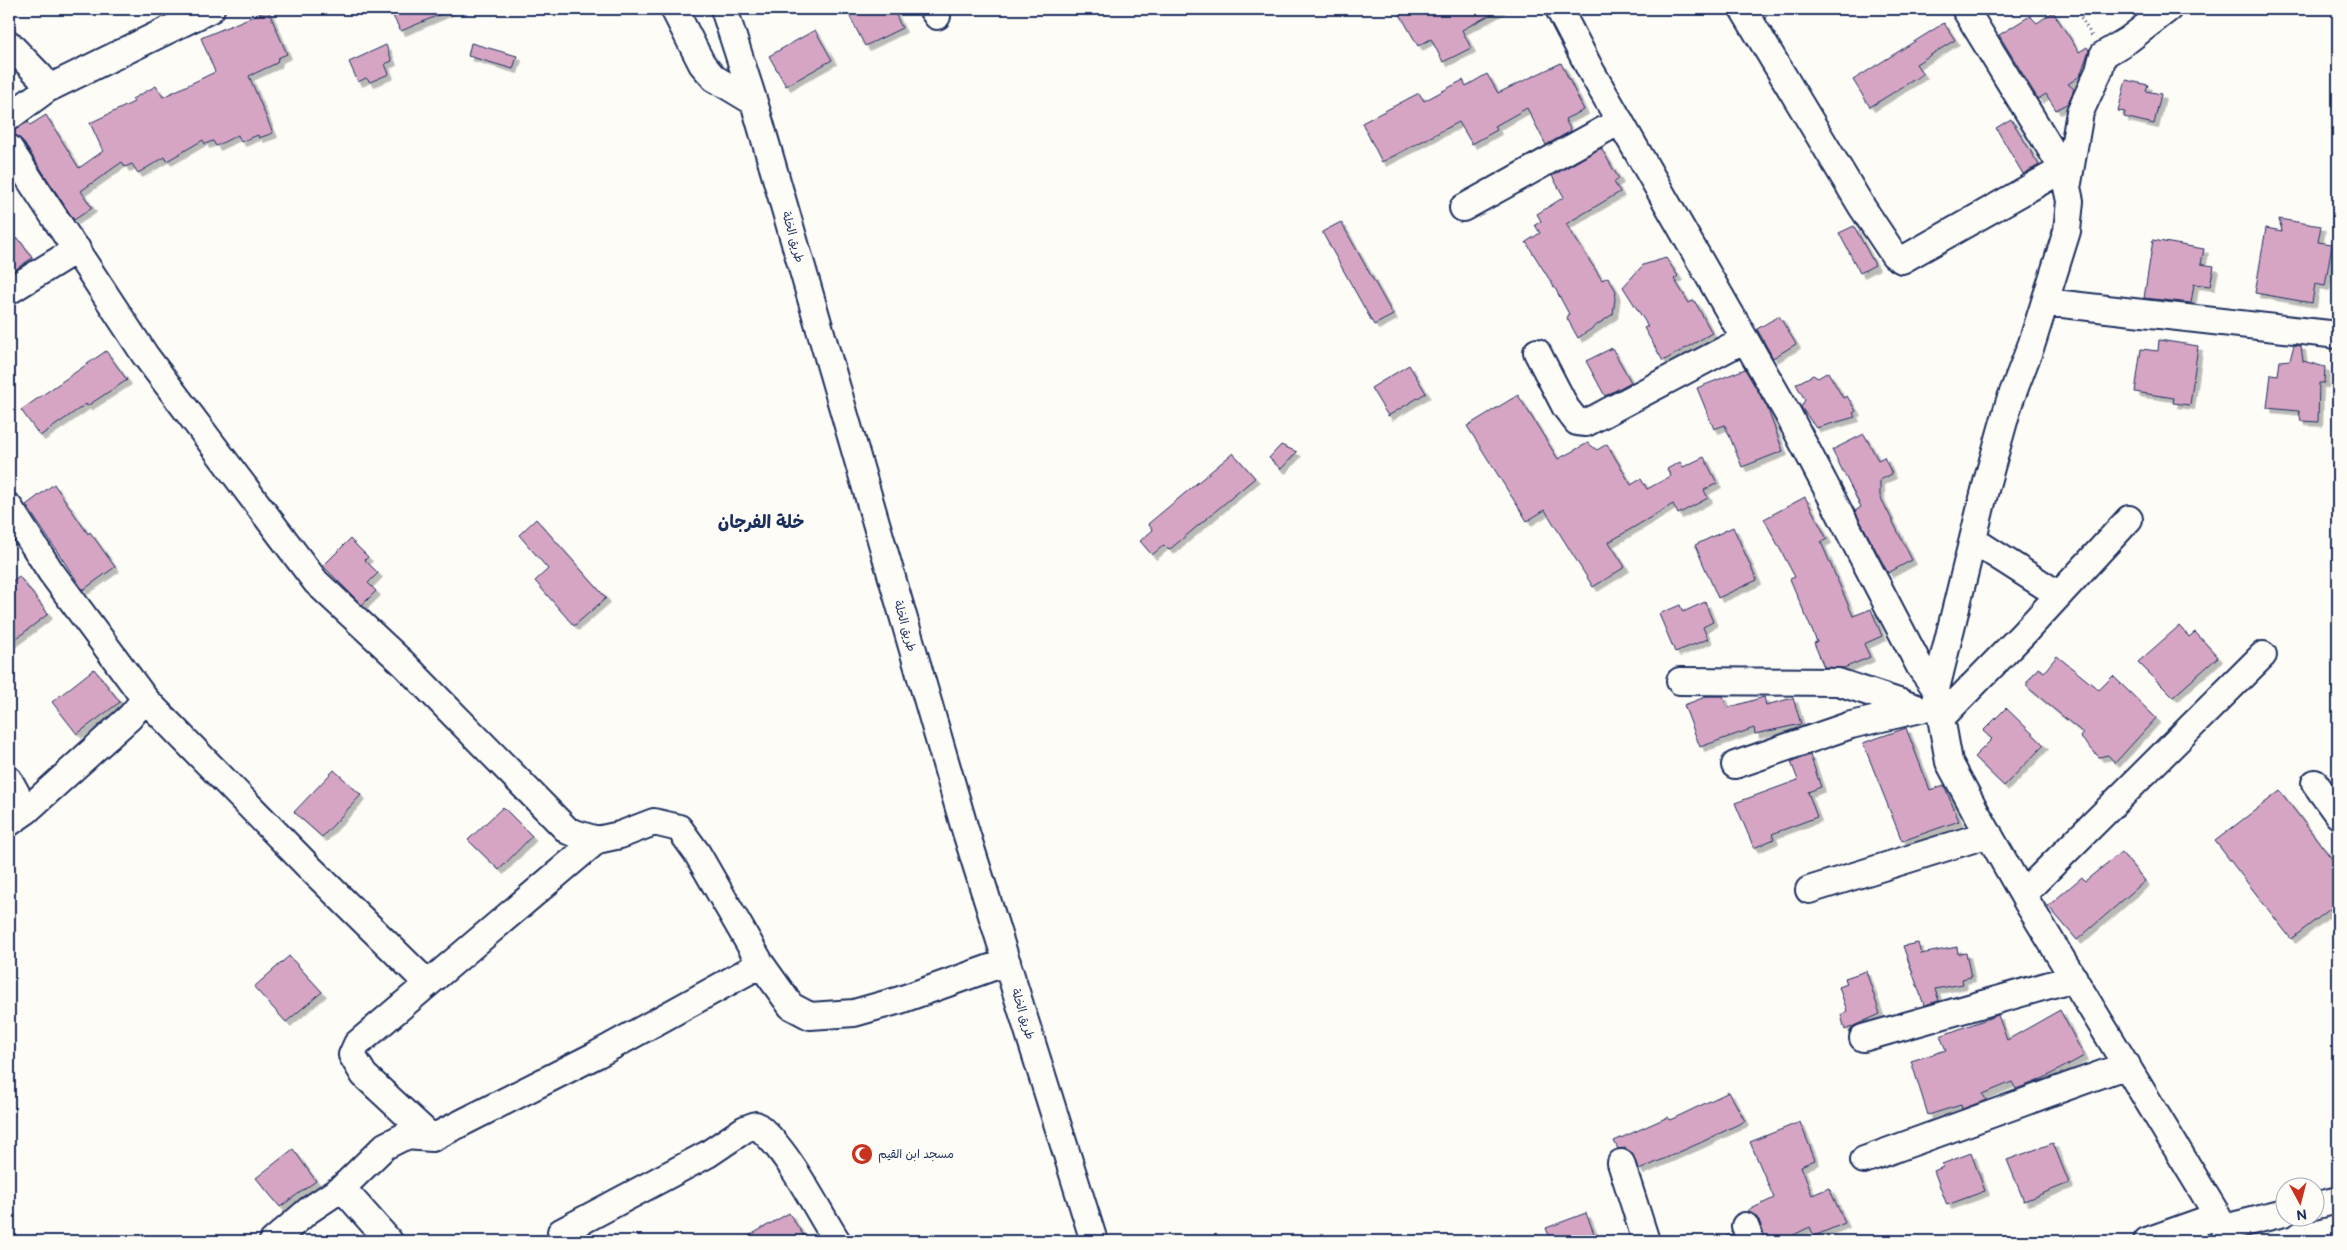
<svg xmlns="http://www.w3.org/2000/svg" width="2347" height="1250" viewBox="0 0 2347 1250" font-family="'Balsamiq Sans','Playpen Sans Arabic',sans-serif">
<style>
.building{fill:#d6a5c4;stroke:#1b2f5e;filter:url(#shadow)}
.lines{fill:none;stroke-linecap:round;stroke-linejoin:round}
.minor-casing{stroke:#1b2f5e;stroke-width:30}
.path{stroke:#1b2f5e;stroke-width:3;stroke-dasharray:1 4;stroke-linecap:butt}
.minor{stroke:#fdfcf7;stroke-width:26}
.labels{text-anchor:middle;stroke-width:5;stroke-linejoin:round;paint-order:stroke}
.street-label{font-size:12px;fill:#1b2f5e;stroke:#fdfcf7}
.poi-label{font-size:12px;fill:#1b2f5e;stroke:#fdfcf7;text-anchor:start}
.district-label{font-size:18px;font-weight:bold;fill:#1b2f5e;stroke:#fdfcf7}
</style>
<defs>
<filter id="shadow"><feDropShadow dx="4.5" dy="4.5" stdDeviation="0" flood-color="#0004"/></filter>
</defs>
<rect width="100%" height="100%" fill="#fdfcf7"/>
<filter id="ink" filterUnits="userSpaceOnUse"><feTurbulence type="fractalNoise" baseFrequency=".02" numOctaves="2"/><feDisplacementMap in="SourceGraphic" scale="10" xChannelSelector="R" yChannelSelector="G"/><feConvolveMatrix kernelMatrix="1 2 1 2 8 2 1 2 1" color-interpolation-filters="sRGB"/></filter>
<g filter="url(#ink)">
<path class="building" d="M389 9H453L401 31Z
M846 9H893L902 28 865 46Z
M1397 9H1501L1462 30 1471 48 1443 62 1431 39 1418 46Z
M268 10 287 54 278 58 277 63 249 76 273 133 259 138 258 135 241 142 238 135 216 146 213 141 205 144 203 140 167 161 165 157 138 173 132 164 125 167 122 162 81 191 92 208 74 220 22 140 9 133 28 122 30 125 46 115 79 168 103 151 90 123 134 102 132 99 156 86 163 97 215 72 201 38Z
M2053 12 2079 52 2087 47 2089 50 2080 76 2068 84 2074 89 2068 103 2056 110 2046 94 2038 99 1999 35 2030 16 2037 23Z
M1944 23 1955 40 1916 64 1923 74 1870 107 1853 80Z
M815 30 832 60 786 86 769 56Z
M471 43 517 56 513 69 468 56Z
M386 45 392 61 385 64 389 74 370 82 366 78 358 82 349 62Z
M1561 63 1584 110 1565 119 1571 131 1546 145 1527 108 1495 126 1497 130 1472 144 1459 122 1382 162 1362 123 1419 93 1424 101 1463 80 1466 86 1487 74 1498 93Z
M2126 80 2148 85 2146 91 2161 94 2154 124 2124 117 2125 112 2118 111Z
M2011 119 2039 165 2023 174 1996 128Z
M1601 148 1619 179 1614 182 1620 192 1566 224 1602 280 1608 277 1616 291 1613 314 1578 338 1567 318 1569 314 1556 290 1526 242 1540 233 1535 225 1541 221 1537 214 1564 197 1552 176Z
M2279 219 2321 226 2318 242 2332 244 2325 286 2315 284 2312 303 2255 293 2266 228 2282 231Z
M1341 222 1393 315 1374 325 1322 232Z
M1854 226 1875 265 1860 273 1839 233Z
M18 238 32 258 9 274V244Z
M2153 240 2204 249 2201 264 2214 266 2210 286 2194 284 2191 303 2144 298Z
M1666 258 1678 276 1674 279 1689 303 1694 300 1712 333 1663 361 1644 328 1648 326 1623 287 1643 265Z
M1779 316 1796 344 1773 358 1757 329Z
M2159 340 2198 346 2190 405 2173 403 2174 398 2135 392 2141 349 2158 351Z
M2294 345 2301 346 2303 361 2325 367 2324 383H2319L2318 422 2301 421 2299 411 2267 408 2271 374 2278 375 2280 361 2290 360Z
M1612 348 1631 382 1605 396 1586 361Z
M106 351 127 380 87 406 86 404 40 436 21 410Z
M1409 365 1426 393 1388 416 1371 388Z
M1745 369 1767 407 1783 451 1742 467 1725 425 1714 429 1697 388Z
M1828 372 1843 398 1847 396 1856 411 1853 413 1855 417 1816 428 1801 407 1805 400 1796 384 1813 375 1818 378Z
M1518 395 1558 459 1588 443 1597 450 1607 444 1631 485 1641 479 1647 489 1671 476 1667 469 1680 462 1683 467 1704 457 1717 483 1704 490 1708 498 1678 514 1673 504 1609 542 1625 567 1593 587 1545 510 1527 521 1467 426Z
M1864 434 1878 460 1884 457 1892 474 1880 480V496L1912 560 1888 573 1855 511 1861 507 1832 450Z
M1281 445 1297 452 1281 469 1269 458Z
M1233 453 1255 478 1169 550 1164 545 1152 555 1140 541 1153 530 1148 524Z
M54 484 88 534 90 532 115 567 83 590 26 505Z
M1805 497 1827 539 1821 542 1853 616 1871 609 1882 636 1864 644 1870 657 1844 668 1824 667 1814 643 1817 642 1790 579 1795 577 1764 519Z
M536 519 606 598 574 626 535 581 548 569 519 535Z
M1733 527 1757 580 1718 598 1695 545Z
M350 539 368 557 365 560 378 573 368 583 376 591 362 605 323 566Z
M19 576 48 614 9 644V584Z
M1705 602 1713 622 1703 627 1708 639 1675 652 1659 614 1680 605 1683 612Z
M2179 626 2189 637 2195 632 2218 657 2173 697 2138 662Z
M2057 656 2099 690 2113 676 2156 718 2115 763 2108 755 2099 757 2080 737 2083 733 2027 687V682L2038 668 2044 672Z
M94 669 120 702 77 734 52 702Z
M1708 696H1723L1727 708 1764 697 1766 705 1793 698 1801 724 1755 734 1754 728 1700 747 1684 705Z
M2006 708 2044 745 2004 786 1974 757 1992 739 1983 731Z
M1906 728 1930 790 1944 785 1959 821 1902 841 1863 743Z
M1810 755 1821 787 1808 792 1817 817 1772 834 1774 839 1754 848 1735 803 1798 780 1791 762Z
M334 770 361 795 322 837 294 812Z
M2280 791 2338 867V903L2291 939 2215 841Z
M503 807 532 836 499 870 468 840Z
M2121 852 2145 881 2077 940 2048 906 2082 877 2085 881Z
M1918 943 1921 954 1957 947 1958 954 1966 953 1971 977 1962 979 1963 984 1935 989 1939 1001 1924 1005 1903 946Z
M289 956 322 992 286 1022 254 987Z
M1866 971 1880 1014 1845 1030 1841 1015 1847 1011 1839 987 1847 984 1845 978Z
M2060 1010 2084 1056 2040 1080 2016 1089 2012 1082 1983 1094 1986 1100 1962 1109 1961 1105 1928 1115 1911 1061 1946 1050 1940 1036 1998 1015 2007 1040Z
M1729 1092 1745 1121 1702 1142 1639 1170 1631 1152 1625 1148 1618 1149 1614 1141 1668 1117 1670 1120Z
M1800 1122 1815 1160 1801 1166 1812 1195 1829 1188 1845 1223 1814 1236 1810 1227 1781 1241H1766L1759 1220 1747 1211 1774 1198 1750 1142Z
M2053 1143 2069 1183 2024 1201 2007 1160Z
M293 1149 316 1181 280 1207 256 1178Z
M1971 1153 1985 1191 1947 1205 1934 1171 1943 1167 1942 1164Z
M789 1213 807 1241H740Z
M1586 1213 1597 1241H1551L1546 1228Z
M1732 1234 1735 1241H1716V1240Z"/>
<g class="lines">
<g class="minor-casing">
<path id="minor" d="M674 9 702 64 714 78 754 102
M724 9 754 102 964 826 1094 1241
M932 9 937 16
M1559 9 1591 71 1788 414 1920 667 1936 689 1949 762 1976 812 2030 907 2233 1241
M1743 9 1862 207 1894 255 1902 260 2063 169
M9 44 40 76 47 89 9 117
M47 89 211 9
M9 148 145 355 316 582 404 664 568 831 597 840 620 835 654 822 679 828 697 853 761 964 791 1006 810 1016 854 1013 900 1000 1007 962
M2068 183 2080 112 2099 71 2103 55 2128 40 2168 9
M1463 208 1620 121
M9 291 77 249
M2045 302 2338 335
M1537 352 1566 408 1577 422 1586 423 1745 339
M9 507 51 572 145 699 130 717 26 811 9 823
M1973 540 2059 595
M1680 681 1838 682 1920 709
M1936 689 1987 482 2009 403 2032 343 2067 231 2070 201 2063 169 1965 9
M145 699 308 866 427 983
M1941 718 2023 634 2129 519
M1735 765 1851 725 1921 709
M9 780 26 811
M2315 783 2338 815
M1809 890 1989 834
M2023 894 2263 655
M1863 1038 2074 978
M432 1138 364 1075 352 1055 357 1044 597 840
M1864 1160 2127 1065
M1621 1163 1646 1241
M342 1188 389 1241
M2314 1206 2338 1200
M1745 1226 1751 1241
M2224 1228 2284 1213
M561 1232 708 1154 745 1129 756 1125C787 1148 816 1208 837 1241
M273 1241 309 1210 342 1188 385 1146 405 1136 432 1138 596 1055 761 964
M2147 1241 2217 1216"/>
</g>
<path class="path" d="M2076 9 2092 36"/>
<use href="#minor" class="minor"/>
</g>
</g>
<defs>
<g id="mosque-disc" transform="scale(1.125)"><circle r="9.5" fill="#c8321e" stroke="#fdfcf7"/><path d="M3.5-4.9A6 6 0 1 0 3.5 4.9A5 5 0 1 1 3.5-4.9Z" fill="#fff"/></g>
</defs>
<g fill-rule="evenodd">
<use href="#mosque-disc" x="862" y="1154"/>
</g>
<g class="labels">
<g class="street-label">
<text transform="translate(793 237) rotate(74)" y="4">طريق الخلة</text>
<text transform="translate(905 626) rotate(74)" y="4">طريق الخلة</text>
<text transform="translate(1023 1014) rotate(73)" y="4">طريق الخلة</text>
</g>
<g class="poi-label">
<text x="878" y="1158">مسجد ابن القيم</text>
</g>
<g class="district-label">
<text x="761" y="528">خلة الفرجان</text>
</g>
</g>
<rect width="2347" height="1250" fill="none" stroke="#fdfcf7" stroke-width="30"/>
<rect x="15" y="15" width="2317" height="1220" fill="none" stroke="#1b2f5e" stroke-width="2" filter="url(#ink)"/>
<g transform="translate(2300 1202) rotate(173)"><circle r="24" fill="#fdfcf7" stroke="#a3aaba"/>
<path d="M0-4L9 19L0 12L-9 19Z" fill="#c8321e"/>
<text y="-8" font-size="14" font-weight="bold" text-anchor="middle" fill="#1b2f5e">N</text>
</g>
</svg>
